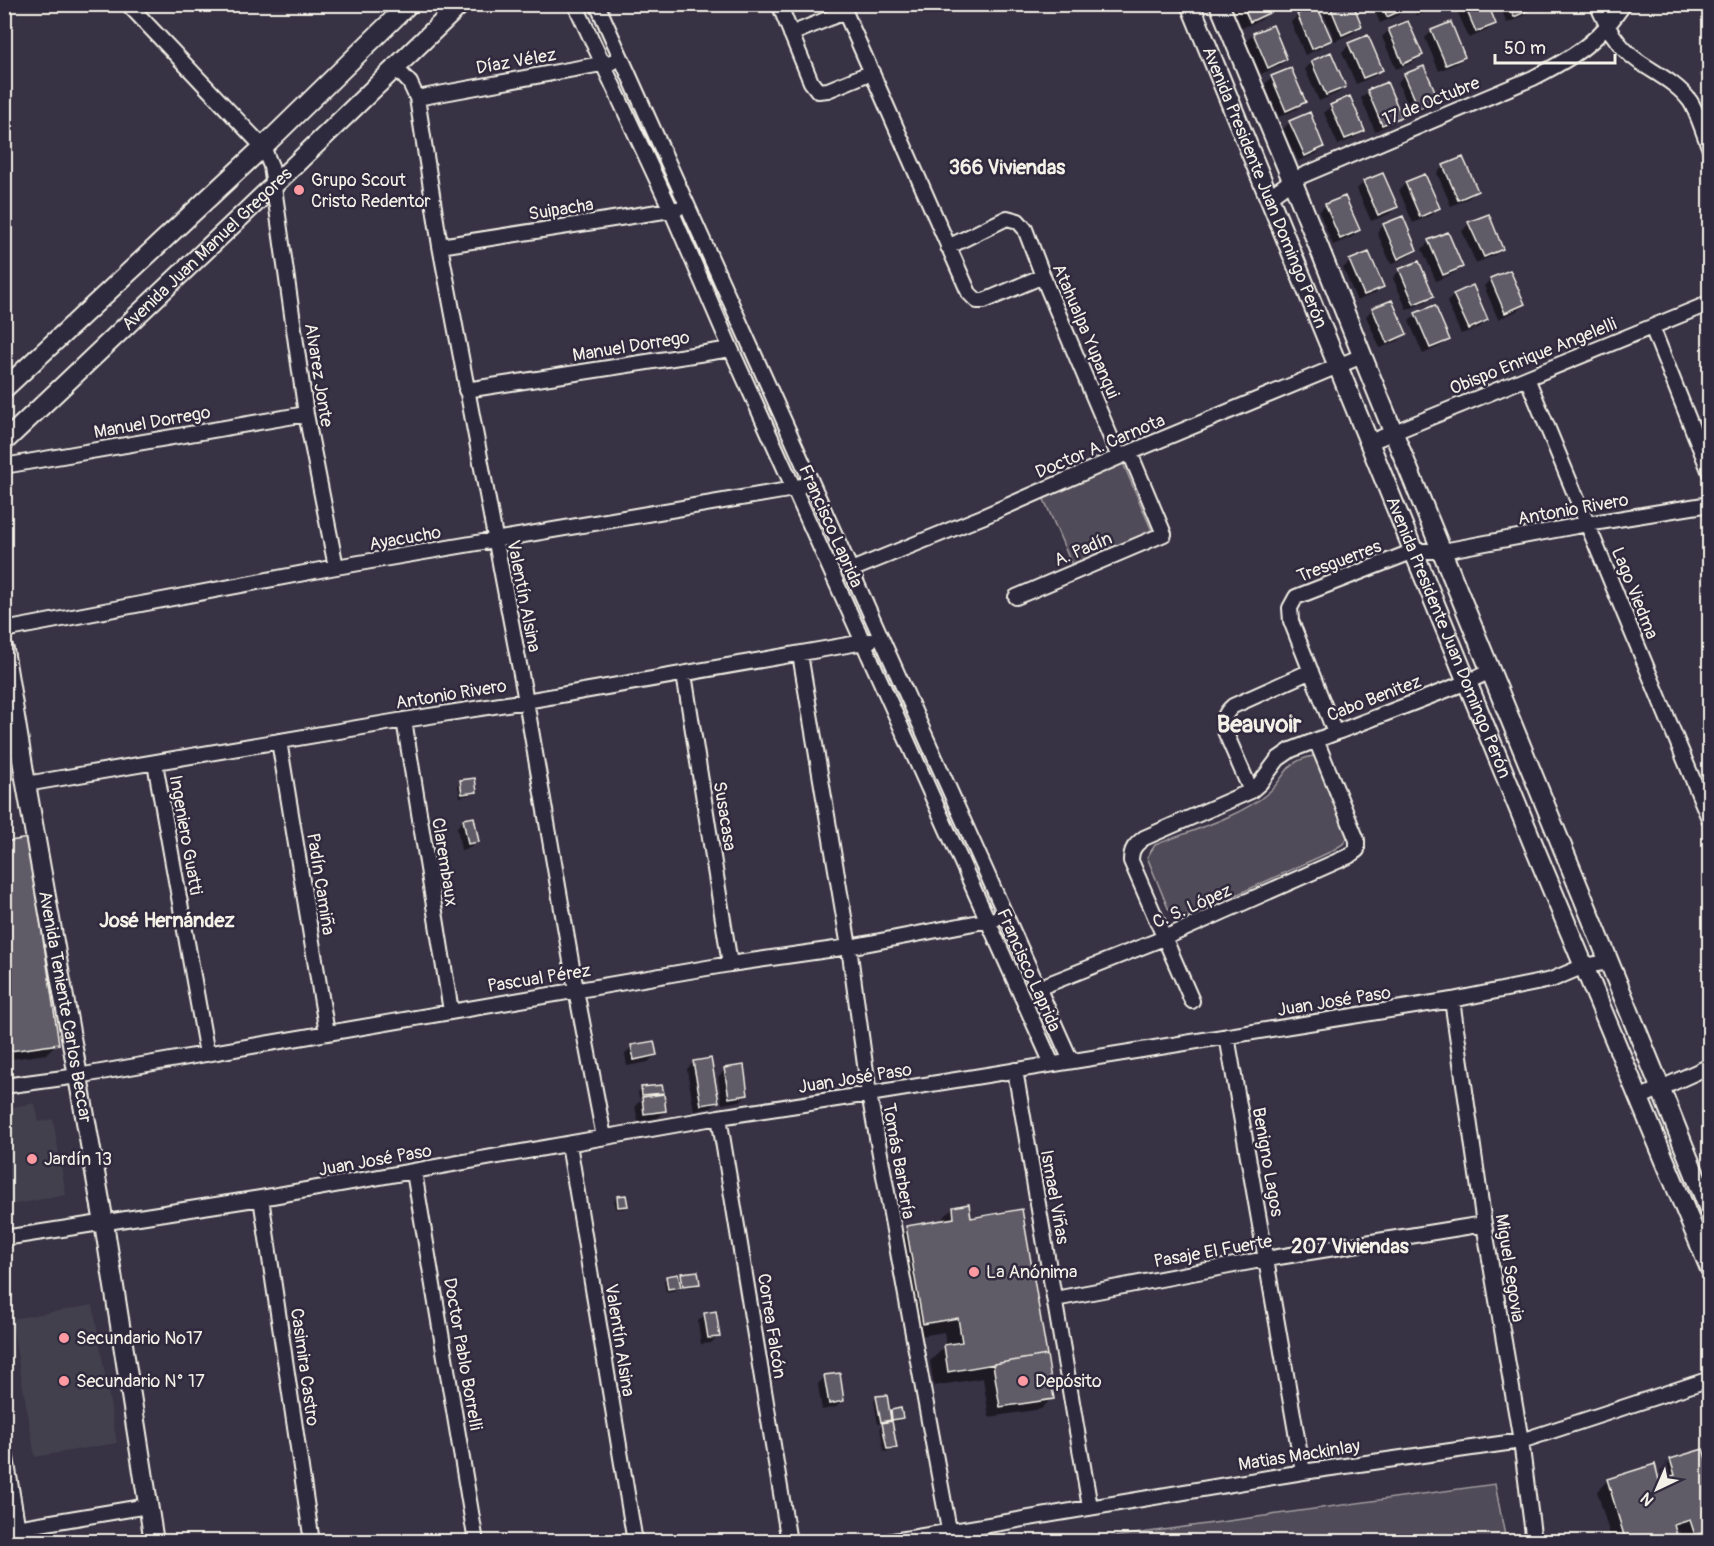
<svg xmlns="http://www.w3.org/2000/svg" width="1714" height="1546" viewBox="0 0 1714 1546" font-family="Pangolin,sans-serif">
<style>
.built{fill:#433f4e}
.green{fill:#504b59;stroke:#a29ea0;stroke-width:1.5}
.shadow{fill:#0007}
.building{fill:#5f5c67;stroke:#f4f1e8;stroke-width:1.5}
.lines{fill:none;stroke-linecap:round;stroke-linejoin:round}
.minor-casing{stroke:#f4f1e8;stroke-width:18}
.secondary-casing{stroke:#f4f1e8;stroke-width:22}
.minor{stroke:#2f2a3d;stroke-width:14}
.secondary{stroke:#2f2a3d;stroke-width:18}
.poi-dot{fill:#ff9aa2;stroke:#2f2a3d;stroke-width:2}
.labels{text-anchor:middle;stroke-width:5;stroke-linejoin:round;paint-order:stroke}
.street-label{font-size:18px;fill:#f4f1e8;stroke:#2f2a3d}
.poi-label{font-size:18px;fill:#f4f1e8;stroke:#2f2a3d;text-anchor:start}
.neighbourhood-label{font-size:20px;font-weight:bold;fill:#f4f1e8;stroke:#2f2a3d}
.district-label{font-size:24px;font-weight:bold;fill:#f4f1e8;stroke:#2f2a3d}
</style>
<rect width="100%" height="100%" fill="#373244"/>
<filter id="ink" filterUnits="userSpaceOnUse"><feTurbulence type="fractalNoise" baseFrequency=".0167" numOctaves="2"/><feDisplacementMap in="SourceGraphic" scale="12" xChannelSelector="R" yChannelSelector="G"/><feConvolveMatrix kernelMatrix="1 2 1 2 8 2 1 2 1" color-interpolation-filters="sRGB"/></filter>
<g filter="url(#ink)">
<path class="built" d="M1709 50V81L1698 76Z
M35 1103 39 1122 53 1119 66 1195 5 1206V1108Z
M93 1305 117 1443 35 1457 11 1319Z"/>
<path class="green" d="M1123 463 1152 531 1072 565 1043 497Z
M4 707 14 768 5 770H4Z
M1313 756 1317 760 1348 836 1343 844 1330 852 1188 917C1179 917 1174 915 1168 908L1147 857 1155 845C1190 831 1240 817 1268 793 1287 777 1283 762 1313 756Z
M1495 1484 1506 1541H1083Z"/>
<path class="shadow" d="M1232 4H1264L1268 13 1261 20 1242 28Z
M1281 4H1300L1284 11Z
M1325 4H1351L1360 26 1353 33 1335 41 1321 8Z
M1372 4H1403L1405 8 1398 15 1380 23Z
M1412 4H1438L1435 8 1416 16Z
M1456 4H1486L1494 23 1488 30 1469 38 1455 6Z
M1499 4H1531L1532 8 1525 15 1507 23Z
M1544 4H1567L1548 13Z
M1298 15 1330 40 1323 47 1305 55 1291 22Z
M1450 24 1464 56 1457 63 1439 71 1425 38 1431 32Z
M1272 27 1286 59 1279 66 1261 74 1246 41 1253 34Z
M1389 30 1421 55 1414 62 1396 69 1382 37Z
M1349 45 1381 69 1374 76 1356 84 1342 52Z
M1312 62 1345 86 1338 93 1319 101 1305 69Z
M1405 75 1437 100 1430 107 1412 115 1398 82Z
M1272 77 1304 102 1297 109 1279 117 1265 84Z
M1368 92 1400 116 1393 123 1375 131 1361 98Z
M1331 106 1363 130 1356 137 1338 145 1324 113Z
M1290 122 1323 147 1316 154 1298 161 1283 129Z
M1444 166 1476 191 1469 198 1451 206 1437 173Z
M1364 182 1396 207 1389 214 1371 221 1357 189Z
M1406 183 1438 208 1431 215 1413 223 1399 190Z
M1326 205 1359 230 1352 237 1333 245 1319 212Z
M1469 224 1501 248 1495 255 1476 263 1462 231Z
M1383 225 1416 250 1409 256 1391 264 1377 232Z
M1447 234 1461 267 1454 273 1436 281 1422 249 1429 242Z
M1350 262 1382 286 1375 293 1357 301 1343 268Z
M1418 263 1432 295 1425 302 1407 310 1393 278 1399 271Z
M1491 279 1524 304 1517 311 1498 319 1484 286Z
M1454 295 1486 320 1480 327 1461 334 1447 302Z
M1373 309 1405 334 1398 341 1380 348 1366 316Z
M1416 315 1448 339 1441 346 1423 354 1409 321Z
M461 782 476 791 473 794 460 797 458 785Z
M464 820 477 841 470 848 461 850 457 827Z
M4 843 57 1043 46 1054 4 1060Z
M632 1047 655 1055 648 1062 627 1066 625 1054Z
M694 1062 718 1101 711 1108 694 1111 687 1069Z
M725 1070 747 1094 740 1101 722 1104 718 1077Z
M641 1089 662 1092 658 1096 665 1111 658 1118 638 1121 635 1106 644 1097 639 1098 638 1092Z
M617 1197 626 1206 623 1209H615L614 1200Z
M953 1208 970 1220 1052 1398 1041 1409 989 1417 983 1378 934 1386 930 1361 946 1346 944 1332 909 1338 893 1242 907 1228 939 1222Z
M682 1275 698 1284 695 1287 680 1288V1286L676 1290 666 1292 664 1281 667 1277 678 1279Z
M705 1315 718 1336 711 1343 701 1344 698 1321Z
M825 1377 843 1400 836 1407 822 1410 818 1384Z
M877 1398 888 1414 891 1411 901 1418 898 1421 891 1422 895 1447 892 1450 884 1452 880 1427 884 1423 878 1424 874 1401Z
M1671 1461 1710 1466V1538L1697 1542H1683L1679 1530 1674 1532 1677 1542H1612L1597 1491 1608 1480 1658 1482 1663 1480 1660 1472Z"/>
<path class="building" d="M1242 4H1266L1269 13 1250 22Z
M1329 4H1353L1362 26 1342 35Z
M1382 4H1405L1407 8 1387 17Z
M1421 4H1435L1423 10Z
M1464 4H1488L1496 24 1476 32Z
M1509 4H1532L1534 8 1514 17Z
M1317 6 1332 40 1312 49 1297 14Z
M1408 21 1423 55 1403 64 1388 29Z
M1451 22 1465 57 1446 65 1431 30Z
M1273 25 1287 59 1268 68 1253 33Z
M1368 35 1383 70 1363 78 1348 43Z
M1331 52 1346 87 1326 95 1311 61Z
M1424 66 1439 100 1419 109 1404 74Z
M1291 68 1306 102 1286 111 1271 76Z
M1387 82 1402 117 1382 125 1367 90Z
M1350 96 1365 131 1345 139 1330 105Z
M1310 112 1324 147 1305 156 1289 121Z
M1463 157 1478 191 1458 200 1443 165Z
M1383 173 1398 207 1378 215 1363 181Z
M1425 174 1440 208 1420 217 1405 182Z
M1345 196 1360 230 1340 239 1325 204Z
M1489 214 1503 249 1484 257 1468 222Z
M1403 216 1417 250 1398 259 1383 224Z
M1448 232 1463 267 1443 275 1428 240Z
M1369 252 1384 287 1364 295 1349 260Z
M1419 261 1434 296 1414 304 1399 269Z
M1510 270 1525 304 1505 313 1490 278Z
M1473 285 1488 320 1469 329 1453 294Z
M1392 300 1407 334 1387 343 1372 308Z
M1435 305 1450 340 1430 348 1415 313Z
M475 778 477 792 462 794 460 780Z
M474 817 479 842 468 844 463 819Z
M28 838 59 1044 4 1052V842Z
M654 1041 657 1055 634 1060 631 1045Z
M711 1058 719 1102 701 1105 693 1061Z
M744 1065 748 1095 729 1098 724 1068Z
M662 1085 664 1093 642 1095 641 1087Z
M664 1094 666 1111 644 1114 642 1097Z
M626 1195 628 1206 618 1207 617 1196Z
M969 1204 971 1218 1022 1209 1047 1355 948 1372 944 1345 962 1342 958 1318 923 1324 906 1226 954 1218 953 1207Z
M698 1271 700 1284 683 1286 681 1273Z
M678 1274 681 1287 668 1289 666 1276Z
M716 1311 720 1337 708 1338 704 1313Z
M1047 1355 1054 1399 1000 1407 993 1364Z
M840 1373 844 1401 829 1404 824 1375Z
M887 1395 891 1420 881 1422 876 1396Z
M901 1408 903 1418 892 1420 891 1410Z
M892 1421 897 1448 887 1449 882 1423Z
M1703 1449 1708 1465H1710V1531L1695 1535 1690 1520 1674 1525 1679 1542H1626L1607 1479 1655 1464 1659 1480 1675 1475 1670 1459Z"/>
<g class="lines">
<g class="minor-casing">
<path id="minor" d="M128 4 263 147 271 166 306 414 336 567
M575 4 671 210 731 349 863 642 1052 1064
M597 4 1071 1061
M779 4 811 82 818 91 828 90 872 72
M1597 4C1607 27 1617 46 1638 61 1655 73 1677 83 1690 101 1697 111 1704 135 1710 149
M791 34 837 15 846 14 969 293 977 301H984L1043 276
M396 68 410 83 417 98 440 246 526 701 576 990 604 1137
M417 98 612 62
M1269 197 1292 180 1533 78C1560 64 1586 50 1606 27 1613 20 1618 12 1624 4
M440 246 677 209
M948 247 1007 218 1018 221 1025 229 1047 287 1119 457
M1652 327 1710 473
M1527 378 1710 821
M466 390 731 349
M1370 442 1710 303
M4 466 306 414
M851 570 982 517 1119 457 1362 356
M1016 597 1164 534 1130 453
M4 630 336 567 794 489 801 486
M800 654 849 947 869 1094 949 1530
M684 674 730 964
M404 720 451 1011
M1335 733 1291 621 1290 608 1296 597 1414 551H1443L1587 524 1710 504
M279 741 327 1033
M155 763 207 1054
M26 784 404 720 526 701 870 641
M1251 791 1224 729C1223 718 1225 713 1233 706L1311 671
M1038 988 1164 938 1349 856 1357 850V840L1316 740
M1452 1000 1484 1224 1521 1441 1534 1542
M1192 1001 1131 861C1131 849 1135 845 1144 838L1251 791 1260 783 1278 759 1291 750 1467 682 1491 671
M1227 1036 1303 1472
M1015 1070 1090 1507
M4 1086 78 1076 730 964 849 947 995 919
M1639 1098 1710 1066
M719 1117 789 1542
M569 1144 635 1542
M414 1172 476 1542
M261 1198 312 1542
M4 1238 261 1198 719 1117 869 1094 1452 1000 1551 980 1584 966 1609 962
M1055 1299 1266 1259 1484 1224
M4 1530 148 1506
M887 1542 1303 1472 1521 1441 1710 1379"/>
</g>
<g class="secondary-casing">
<g id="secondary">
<path id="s1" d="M1190 4 1536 851 1710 1269"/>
<path d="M1219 4 1292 180 1368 370 1660 1087 1710 1212"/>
<path d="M4 389 263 147 409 4"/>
<path id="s2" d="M4 442 273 186 461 4"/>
<path id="s3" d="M4 650 26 784 104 1223 154 1542"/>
<path d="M4 1458 18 1542"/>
</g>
</g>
<use href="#minor" class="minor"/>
<use href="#secondary" class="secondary"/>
</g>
</g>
<g class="poi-dot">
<circle cx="299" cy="190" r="6"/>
<circle cx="32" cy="1159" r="6"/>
<circle cx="974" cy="1272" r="6"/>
<circle cx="64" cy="1338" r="6"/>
<circle cx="64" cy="1381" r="6"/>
<circle cx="1023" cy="1381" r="6"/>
</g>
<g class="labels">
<g class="street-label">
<text transform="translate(516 61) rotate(-10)" y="6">Díaz Vélez</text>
<text transform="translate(1431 101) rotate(-22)" y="6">17 de Octubre</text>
<text dy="6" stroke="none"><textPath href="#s1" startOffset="198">Avenida Presidente Juan Domingo Perón</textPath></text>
<text transform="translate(561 209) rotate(-9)" y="6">Suipacha</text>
<text dy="6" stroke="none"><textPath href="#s2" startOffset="280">Avenida Juan Manuel Gregores</textPath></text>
<text transform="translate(1086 331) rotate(67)" y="6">Atahualpa Yupanqui</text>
<text transform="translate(631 346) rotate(-9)" y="6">Manuel Dorrego</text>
<text transform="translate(1533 356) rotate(-22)" y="6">Obispo Enrique Angelelli</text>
<text transform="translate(319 375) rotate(81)" y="6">Alvarez Jonte</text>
<text transform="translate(152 422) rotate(-10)" y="6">Manuel Dorrego</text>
<text transform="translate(1100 446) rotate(-23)" y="6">Doctor A. Carnota</text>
<text transform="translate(1573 509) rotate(-10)" y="6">Antonio Rivero</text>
<text transform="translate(831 526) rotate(66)" y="6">Francisco Laprida</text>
<text transform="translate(405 538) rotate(-10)" y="6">Ayacucho</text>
<text transform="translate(1083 549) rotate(-23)" y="6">A. Padín</text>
<text transform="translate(1339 561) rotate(-21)" y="6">Tresguerres</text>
<text transform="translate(1635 593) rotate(68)" y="6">Lago Viedma</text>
<text transform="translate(524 596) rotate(79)" y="6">Valentín Alsina</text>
<text dy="6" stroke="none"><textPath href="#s1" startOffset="684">Avenida Presidente Juan Domingo Perón</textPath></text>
<text transform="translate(451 694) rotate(-9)" y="6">Antonio Rivero</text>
<text transform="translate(1374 698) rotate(-21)" y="6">Cabo Benitez</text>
<text transform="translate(725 816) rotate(81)" y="6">Susacasa</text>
<text transform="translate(186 835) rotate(80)" y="6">Ingeniero Guatti</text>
<text transform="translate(445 862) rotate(81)" y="6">Clarembaux</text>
<text transform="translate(321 884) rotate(81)" y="6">Padín Camiña</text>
<text transform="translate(1192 906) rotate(-24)" y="6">C. S. López</text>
<text transform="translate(1029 970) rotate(66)" y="6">Francisco Laprida</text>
<text transform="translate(539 978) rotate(-9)" y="6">Pascual Pérez</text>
<text transform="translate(1334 1001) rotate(-9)" y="6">Juan José Paso</text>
<text dy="6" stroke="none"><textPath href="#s3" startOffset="362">Avenida Teniente Carlos Beccar</textPath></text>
<text transform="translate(855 1078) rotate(-9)" y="6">Juan José Paso</text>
<text transform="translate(375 1160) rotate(-10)" y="6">Juan José Paso</text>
<text transform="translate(899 1161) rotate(80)" y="6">Tomás Barbería</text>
<text transform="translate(1268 1162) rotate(80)" y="6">Benigno Lagos</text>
<text transform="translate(1055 1197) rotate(80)" y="6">Ismael Viñas</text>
<text transform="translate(1213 1251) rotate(-10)" y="6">Pasaje El Fuerte</text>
<text transform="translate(1510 1268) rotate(81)" y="6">Miguel Segovia</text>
<text transform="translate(772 1326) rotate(81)" y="6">Correa Falcón</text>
<text transform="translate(620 1340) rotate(81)" y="6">Valentín Alsina</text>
<text transform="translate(463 1354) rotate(80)" y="6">Doctor Pablo Borrelli</text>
<text transform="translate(305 1367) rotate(82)" y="6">Casimira Castro</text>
<text transform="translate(1299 1455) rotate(-9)" y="6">Matias Mackinlay</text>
</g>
<g class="poi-label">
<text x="311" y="186">Grupo Scout<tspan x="311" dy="21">Cristo Redentor</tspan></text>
<text x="44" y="1165">Jardín 13</text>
<text x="986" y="1278">La Anónima</text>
<text x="76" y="1344">Secundario Nº17</text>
<text x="76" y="1387">Secundario N° 17</text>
<text x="1035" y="1387">Depósito</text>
</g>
<g class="neighbourhood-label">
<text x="1007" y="174">366 Viviendas</text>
<text x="167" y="927">José Hernández</text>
<text x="1350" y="1253">207 Viviendas</text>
</g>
<g class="district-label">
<text x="1259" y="732">Beauvoir</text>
</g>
</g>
<rect width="1714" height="1546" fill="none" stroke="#2f2a3d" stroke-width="24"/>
<rect x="12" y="12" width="1690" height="1522" fill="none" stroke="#f4f1e8" stroke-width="2" filter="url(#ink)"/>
<g transform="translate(1657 1489) rotate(224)" stroke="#2f2a3d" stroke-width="4.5" paint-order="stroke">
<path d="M0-4.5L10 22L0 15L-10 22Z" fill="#f4f1e8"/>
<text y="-9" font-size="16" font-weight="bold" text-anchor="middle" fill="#f4f1e8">N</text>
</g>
<path d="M1495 54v9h120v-9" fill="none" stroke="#f4f1e8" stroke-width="3"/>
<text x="1504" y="54" font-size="18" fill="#f4f1e8" stroke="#2f2a3d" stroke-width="4.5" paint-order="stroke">50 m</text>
</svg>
